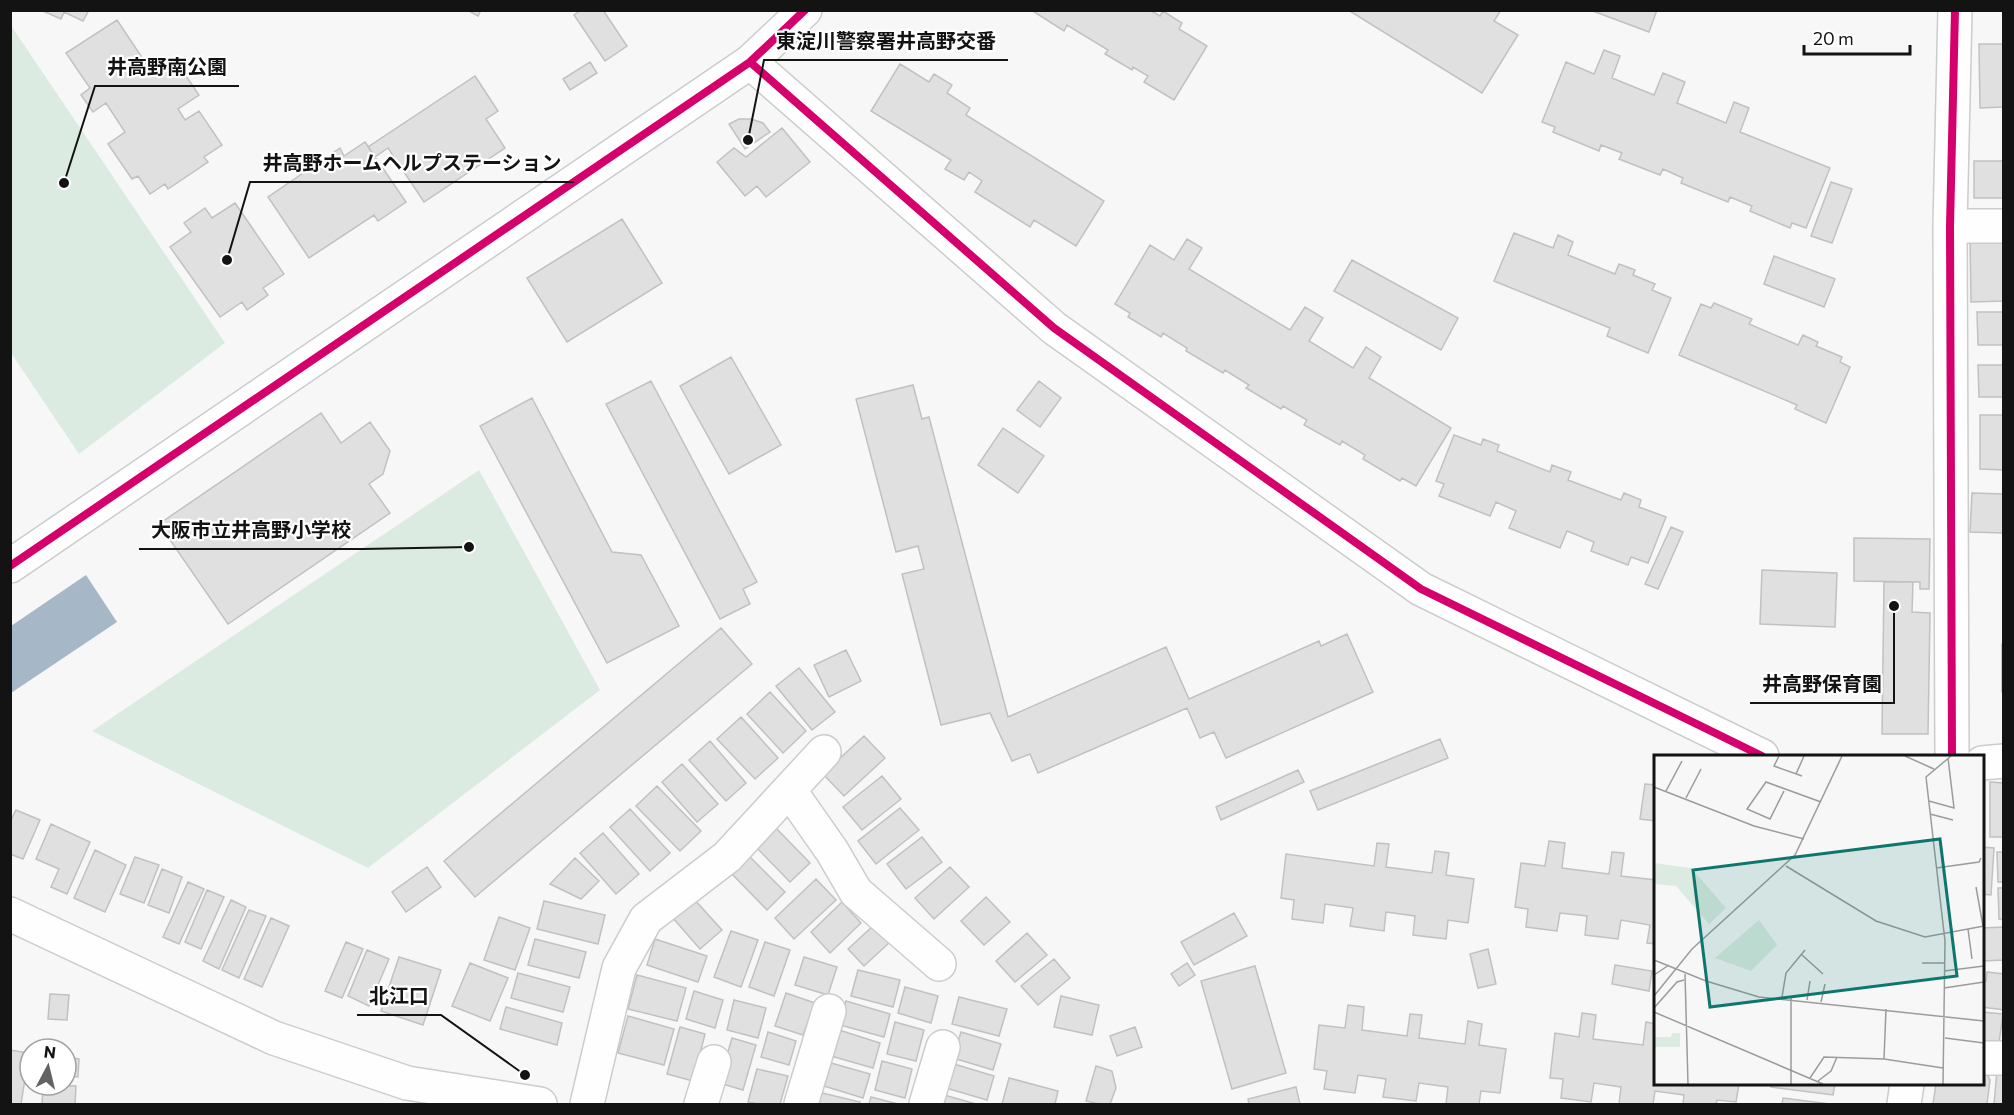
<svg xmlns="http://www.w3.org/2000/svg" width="2014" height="1115" viewBox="0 0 2014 1115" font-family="Commissioner,'Noto Sans JP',sans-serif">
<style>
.green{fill:#dcebe2}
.water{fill:#a6b7c7}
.building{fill:#e0e0e0;stroke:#c1c1c0;stroke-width:1.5}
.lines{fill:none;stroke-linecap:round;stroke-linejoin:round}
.minor-casing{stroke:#ccc;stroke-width:36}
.tertiary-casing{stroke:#ccc;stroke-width:36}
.minor{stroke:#fefefe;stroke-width:33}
.tertiary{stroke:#fefefe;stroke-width:33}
.cycleway-casing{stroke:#fff;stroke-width:11}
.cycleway{stroke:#d6006c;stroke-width:8}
.inset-road{fill:none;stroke:#9c9c9c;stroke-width:1.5}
.view{fill:#0f766e;fill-opacity:0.15;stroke:#0f766e;stroke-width:3}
.inset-edge{fill:none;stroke:#131314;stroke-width:3}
.leader{fill:none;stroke:#131314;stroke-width:2}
.callout-dot{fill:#131314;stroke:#fff;stroke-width:2}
.callout-label{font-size:20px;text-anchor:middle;font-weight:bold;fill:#131314;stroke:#fff;stroke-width:4.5;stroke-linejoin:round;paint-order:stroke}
</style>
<rect width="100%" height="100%" fill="#f7f7f7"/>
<path class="green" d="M10 24 225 343 79 454 11 353Z
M479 470 600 690 368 868 92 731Z"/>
<path class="water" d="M86 575 117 622 11 693V626Z"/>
<path class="building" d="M89 10 83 21 64 12 61 19 43 11Z
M467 10H481L478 16Z
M581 10H603L627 46 605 61 574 15Z
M1031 10H1150L1160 16 1163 11 1182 23 1179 29 1207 46 1174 100 1144 82 1148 76 1133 67 1132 70 1105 54 1108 50 1067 25 1064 31Z
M1348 10H1501L1494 21 1518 35 1482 93Z
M1590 10H1657L1649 32Z
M117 20 149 68 160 60 164 67 170 63 173 67 178 64 199 95 178 109 185 120 199 111 222 145 204 157 208 162 168 189 165 184 150 194 138 176 132 179 108 144 125 132 106 103 93 112 81 95 90 88 66 53Z
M1979 44H2004V107L1980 108Z
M1604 50 1620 56 1612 78 1654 95 1663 73 1685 82 1677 103 1726 123 1734 102 1749 108 1740 132 1830 168 1806 228 1792 223 1790 228 1750 211 1752 206 1730 197 1728 202 1681 183 1683 178 1663 169 1660 175 1619 159 1622 153 1601 145 1599 151 1553 132 1555 127 1542 122 1566 62 1594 74Z
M590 62 597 73 570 90 563 79Z
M900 64 929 82 934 74 952 85 947 93 970 108 966 115 1104 201 1076 246 1034 220 1030 227 975 192 982 181 969 172 964 180 945 169 951 160 871 111Z
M475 76 498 111 486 119 505 148 424 202 388 148 375 157 368 147Z
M739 119H751L763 123 770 132 745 149 729 124Z
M782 128 810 162 766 197 757 186 745 196 717 162 734 148 746 157Z
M365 142 406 202 378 221 374 215 309 258 268 197 340 148 344 156Z
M1974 161H2004V198H1974Z
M1831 182 1852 189 1832 243 1811 236Z
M235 203 284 274 263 288 268 295 247 310 242 302 220 317 170 247 191 232 184 223 205 208 212 218Z
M622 219 662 283 567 342 527 278Z
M1514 233 1553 248 1558 235 1573 242 1568 255 1615 274 1619 264 1635 270 1633 275 1655 284 1652 290 1671 298 1648 353 1607 336 1610 328 1494 281Z
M1970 237H2004V301L1971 302Z
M1187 239 1202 248 1189 269 1290 330 1305 307 1323 318 1309 341 1353 368 1366 347 1381 357 1369 378 1451 428 1416 486 1402 478 1400 481 1363 459 1365 455 1342 441 1340 445 1304 425 1307 420 1283 406 1281 409 1246 388 1249 385 1225 370 1223 373 1186 351 1187 348 1163 333 1161 337 1128 317 1130 313 1115 304 1150 245 1174 260Z
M1774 256 1835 279 1824 307 1764 284Z
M1352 260 1458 318 1441 350 1334 291Z
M1714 303 1752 319 1749 324 1798 345 1803 335 1818 342 1816 346 1842 357 1840 362 1850 367 1826 423 1795 409 1797 405 1679 355 1701 304 1711 308Z
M1977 312H2004V345H1978Z
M731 357 781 445 729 474 680 386Z
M1978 365H2004V397H1979Z
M651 381 757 582 743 589 750 604 720 619 606 404Z
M1039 381 1061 398 1040 427 1017 410Z
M913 385 922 419 929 417 1008 717 1166 647 1189 699 1319 641 1321 646 1347 634 1373 692 1226 758 1214 732 1200 738 1187 708 1038 773 1030 754 1012 761 990 713 941 725 902 574 924 569 918 546 896 552 856 399Z
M532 398 612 552 641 555 679 626 607 663 480 426Z
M321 413 341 443 370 422 390 451 383 474 369 484 390 513 228 624 159 524Z
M1980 415H2004V470L1980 469Z
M1003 428 1044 456 1018 493 978 465Z
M1454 435 1481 445 1483 439 1499 445 1497 451 1550 472 1552 465 1571 472 1568 480 1621 500 1624 493 1641 500 1639 507 1666 517 1648 563 1631 557 1628 565 1591 551 1594 542 1567 531 1560 548 1509 528 1516 511 1496 502 1490 516 1439 496 1444 484 1436 481Z
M1972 493 2004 494V533L1970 532Z
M1671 527 1683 532 1658 589 1645 584Z
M1854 538 1930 539 1929 589H1920V582L1854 581Z
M1762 570 1837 573 1835 627 1760 624Z
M1884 582H1913L1912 612 1930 613 1928 734H1882Z
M721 628 752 664 475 897 444 861Z
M2002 644H2004V692H2002Z
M846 650 861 681 829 697 814 665Z
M799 668 835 712 812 730 776 686Z
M770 692 806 731 783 753 747 714Z
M741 717 778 758 755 779 717 739Z
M864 736 885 758 844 796 823 774Z
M1440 739 1448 758 1318 810 1310 791Z
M710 741 746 783 726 801 689 760Z
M682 764 718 804 697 822 662 782Z
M1298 770 1304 782 1221 820 1216 807Z
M882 776 901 799 862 830 843 807Z
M1990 782 2004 783V837H1990Z
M1645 784 1656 785V821L1640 819Z
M657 786 701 831 680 851 636 806Z
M900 808 919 830 876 864 858 841Z
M630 809 670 853 650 871 610 827Z
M16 810 40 820 23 859 10 854V822Z
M51 824 90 842 67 894 51 887 59 869 36 859Z
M774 826 810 863 790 882 754 845Z
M603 833 639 874 616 894 580 853Z
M922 837 942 862 906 889 887 864Z
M1549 841 1565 843 1562 868 1609 874 1612 852 1624 853 1621 876 1656 880V944L1647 943 1650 925 1621 920 1618 939 1585 935 1587 916 1560 913 1557 931 1526 927 1528 909 1515 907 1521 863 1545 866Z
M1377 843 1389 844 1386 867 1432 873 1435 851 1449 853 1446 875 1474 879 1468 923 1448 920 1446 939 1413 935 1415 916 1386 912 1384 931 1350 926 1353 908 1325 904 1323 923 1292 919 1294 900 1281 898 1286 854 1374 866Z
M1982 847 1994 848 1991 895 1982 894Z
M95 850 126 865 105 912 74 898Z
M1997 852H2004V882H1998Z
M747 854 785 892 767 910 730 872Z
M135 857 159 865 144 903 120 894Z
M575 858 599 881 581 899 550 884Z
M427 867 441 887 406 912 392 892Z
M950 867 969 887 934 919 915 898Z
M162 869 182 877 169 913 148 905Z
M816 879 836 900 794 939 775 918Z
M188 882 204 889 179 944 163 937Z
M1998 888H2004V919H1999Z
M207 890 224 897 201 949 185 942Z
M986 897 1010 922 984 945 961 921Z
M693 898 722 930 700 949 672 917Z
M231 900 246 907 219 969 203 961Z
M544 901 605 915 598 944 537 929Z
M842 902 861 923 830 953 811 932Z
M249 910 266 916 239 978 222 970Z
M1234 913 1247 936 1194 965 1181 942Z
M499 917 530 928 515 970 484 960Z
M271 918 289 926 262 987 244 979Z
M874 925 890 942 864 966 848 949Z
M2004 927V960L1982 961V928Z
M731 931 758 940 741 987 714 977Z
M1027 933 1047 955 1015 982 996 961Z
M535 939 586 952 579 978 528 965Z
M655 939 707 956 698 982 647 965Z
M346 942 363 949 342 998 325 991Z
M765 942 790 950 774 996 749 987Z
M1488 949 1496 984 1478 988 1470 954Z
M367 950 389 959 369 1006 348 996Z
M399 957 441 970 423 1025 381 1011Z
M804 957 837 967 828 995 795 985Z
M1054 959 1070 978 1038 1005 1021 986Z
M470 963 508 978 490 1021 452 1006Z
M1187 963 1195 975 1179 986 1171 974Z
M1615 965 1652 971 1649 991 1612 984Z
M1255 966 1286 1073 1232 1089 1201 981Z
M858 970 900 980 893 1007 851 996Z
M1987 972 2004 974V1010L1982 1007V980L1986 981Z
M518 973 570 987 563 1012 511 998Z
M637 975 686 988 677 1021 628 1009Z
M905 987 938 996 931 1023 898 1013Z
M694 991 723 1000 715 1028 686 1019Z
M786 993 815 1003 803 1035 775 1026Z
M50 994 69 995 67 1020 48 1019Z
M1061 996 1099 1005 1092 1035 1054 1027Z
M959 997 1007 1009 999 1036 952 1024Z
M734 1000 766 1008 758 1038 727 1030Z
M846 1001 890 1014 884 1037 840 1025Z
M1348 1005 1364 1007 1362 1030 1407 1036 1410 1014 1422 1015 1419 1038 1465 1044 1468 1021 1482 1024 1479 1045 1506 1049 1500 1093 1481 1091 1479 1104H1446L1448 1087 1419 1083 1416 1101 1383 1097 1386 1079 1358 1075 1355 1093 1324 1089 1327 1071 1314 1069 1319 1025 1345 1028Z
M506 1007 562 1023 557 1045 500 1029Z
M1982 1012 2003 1014 1999 1043 1982 1040Z
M1582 1013 1596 1015 1593 1039 1643 1045 1646 1022 1656 1024V1084H1739L1736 1102 1717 1100 1716 1104H1683L1684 1095 1655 1091 1653 1104H1619L1621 1087 1594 1083 1591 1102 1561 1098 1563 1079 1550 1078 1555 1033 1579 1037Z
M628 1016 674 1029 664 1065 618 1053Z
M895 1022 924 1030 916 1061 887 1054Z
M680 1027 705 1034 693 1081 667 1074Z
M1135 1027 1142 1047 1117 1056 1110 1036Z
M839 1030 880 1043 873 1068 831 1056Z
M768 1032 796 1041 789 1065 761 1057Z
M961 1032 1001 1044 993 1070 953 1058Z
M732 1038 756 1045 743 1090 719 1083Z
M10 1050 29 1053 21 1104H10Z
M66 1057 79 1059 78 1077 66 1076Z
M882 1061 912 1069 905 1098 875 1090Z
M831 1063 870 1074 863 1098 824 1086Z
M954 1064 994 1076 987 1100 946 1088Z
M1096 1066 1112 1071 1116 1088 1110 1104H1099L1086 1101Z
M757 1069 788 1076 780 1104H758L748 1102Z
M1982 1070H1985L1990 1080 1987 1104H1933L1936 1084H1982Z
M1997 1070 2004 1071V1104H1994Z
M1009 1078 1058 1091 1055 1104H1002Z
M1771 1084H1835L1833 1095 1771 1087Z
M43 1085 76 1086 75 1104H42Z
M1296 1087 1300 1104H1249L1248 1099Z
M818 1092 860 1102 859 1104H815Z
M944 1095 976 1104H941Z
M871 1097 898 1104H869Z
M1783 1098 1830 1104H1782Z"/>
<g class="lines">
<g class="minor-casing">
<path id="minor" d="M750 62 1054 328 1421 589 1762 756
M1950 226H2004
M1952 756 1950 226 1955 10
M1982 763 2004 761
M790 791 832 851 856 892 939 964
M1982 1058H2004
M587 1104 619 968 646 919 727 857 824 752
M701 1104 714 1062
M801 1104 829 1011
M926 1104 943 1047"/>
</g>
<g class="tertiary-casing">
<path id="tertiary" d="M10 566 750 62 805 10
M10 914 274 1038 407 1083 540 1104
M1904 1104 1907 1084"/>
</g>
<use href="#minor" class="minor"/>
<use href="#tertiary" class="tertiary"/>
<g class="cycleway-casing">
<path id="cycleway" d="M750 62 1054 328 1421 589 1762 756
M10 566 750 62 805 10
M1952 756 1950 226 1955 10"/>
</g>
<use href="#cycleway" class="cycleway"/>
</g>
<g transform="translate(1654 755)">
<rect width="330" height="330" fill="#f7f7f7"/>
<path d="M0 108 37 113 72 153 55 169 22 131 0 129ZM105 165 123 190 97 216 61 203ZM18 278H26V292H1V282H17Z" fill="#dcebe2"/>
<path class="inset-road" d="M125 1 120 11 148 21M251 1 280 14M142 19 150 1M0 32 100 71 150 84M12 36 28 6M130 36 116 64 93 54 112 27 167 47M32 43 47 14M275 46 300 53 294 3M276 59 299 65M132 111 222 166 271 182 330 171M282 113 325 107 327 103M322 132 329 171M314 174 318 204M148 200 169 219M0 205 52 226 105 242 330 266M268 208H290M290 216 330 211M31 219 34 329M0 220 15 210M290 233 330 227M0 241 38 194 141 100 188 1M128 242 132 218 151 195M137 243V329M153 245 156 226M167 247 171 229M0 253 23 227 30 225M0 257 169 329M291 283 330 288M230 304 232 254M156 323 170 302 230 304 289 313M164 326 177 316 183 302M289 329 291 186 272 22 297 1"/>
<path class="view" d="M286 84 303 221 56 252 39 115Z"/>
<rect width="330" height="330" class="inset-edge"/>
</g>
<path class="leader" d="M748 140L764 60H1008M64 183L95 86H239M227 260L250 182H574M469 547L363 549H139M1894 606L1894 703H1750M525 1075L441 1015H357"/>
<g class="callout-dot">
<circle cx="748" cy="140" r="6"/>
<circle cx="64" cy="183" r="6"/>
<circle cx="227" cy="260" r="6"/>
<circle cx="469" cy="547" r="6"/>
<circle cx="1894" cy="606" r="6"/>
<circle cx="525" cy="1075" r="6"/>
</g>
<g class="callout-label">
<text x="886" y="48">東淀川警察署井高野交番</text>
<text x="167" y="74">井高野南公園</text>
<text x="412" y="170">井高野ホームヘルプステーション</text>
<text x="251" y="537">大阪市立井高野小学校</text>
<text x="1822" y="691">井高野保育園</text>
<text x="399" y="1003">北江口</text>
</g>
<rect width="2014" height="1115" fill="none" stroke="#131314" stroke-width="24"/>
<g transform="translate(48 1067) rotate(7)"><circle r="28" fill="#ffffff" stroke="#a1a1a1" stroke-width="1.5"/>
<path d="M0-4.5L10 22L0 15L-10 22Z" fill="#636363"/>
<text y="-9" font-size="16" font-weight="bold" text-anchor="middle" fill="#131314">N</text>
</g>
<path d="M1804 45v9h106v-9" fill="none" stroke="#131314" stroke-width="3"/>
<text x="1813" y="45" font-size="18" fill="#131314" stroke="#ffffff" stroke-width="4.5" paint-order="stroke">20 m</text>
</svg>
